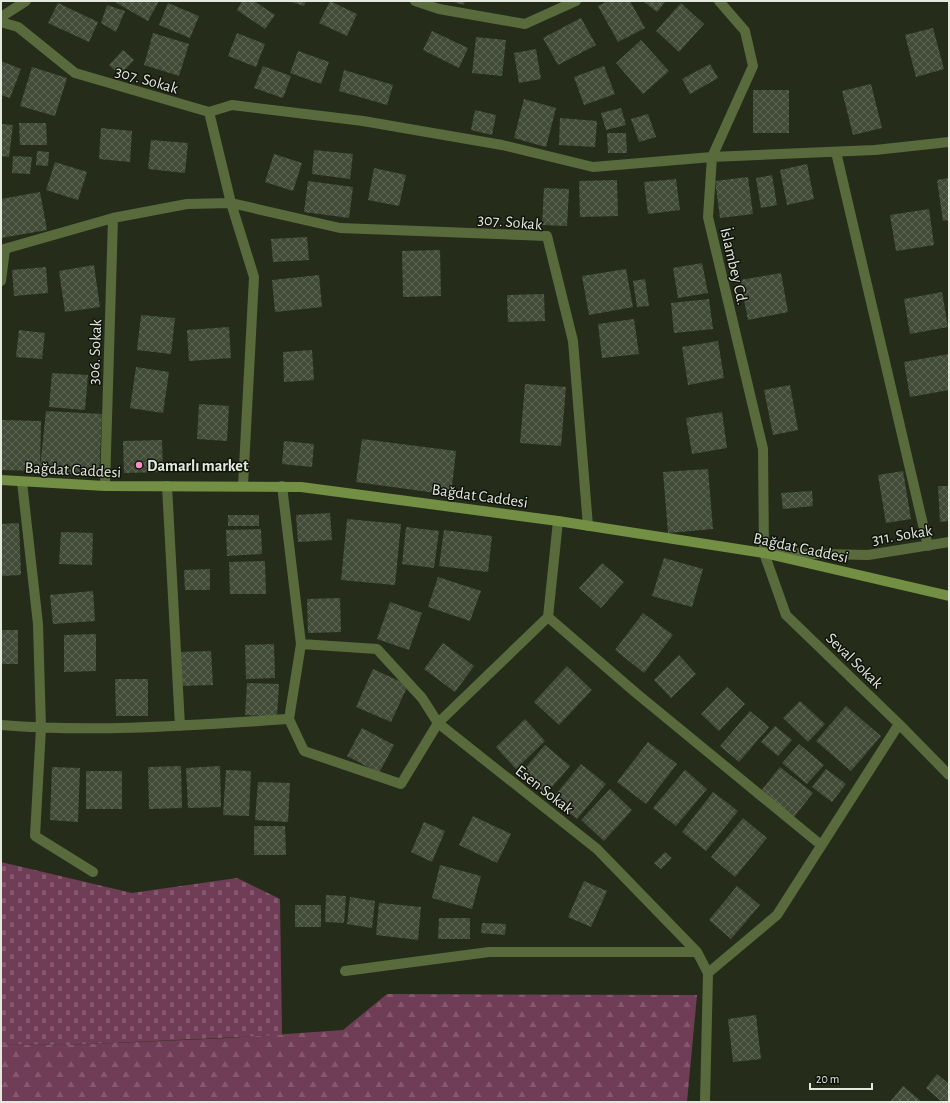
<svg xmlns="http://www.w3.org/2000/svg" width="950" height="1103" viewBox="0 0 950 1103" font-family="'Alegreya Sans',sans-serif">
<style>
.forest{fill:url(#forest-firs)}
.cemetery{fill:url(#cemetery-stones)}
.building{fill:url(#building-cross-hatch)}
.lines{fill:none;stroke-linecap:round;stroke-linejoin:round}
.street{stroke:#596b3d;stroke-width:10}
.secondary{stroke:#738f44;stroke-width:10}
.poi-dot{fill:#fb8fc5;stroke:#10130b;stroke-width:1.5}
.labels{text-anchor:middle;stroke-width:3;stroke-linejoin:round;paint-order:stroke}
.street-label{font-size:16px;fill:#e3e9dd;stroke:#10130b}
.poi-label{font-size:16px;font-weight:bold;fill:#e3e9dd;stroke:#10130b;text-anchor:start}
</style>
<defs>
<pattern id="forest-firs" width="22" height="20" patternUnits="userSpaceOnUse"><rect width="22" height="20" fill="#703d56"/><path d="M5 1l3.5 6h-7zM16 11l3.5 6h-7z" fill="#84596e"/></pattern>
<pattern id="cemetery-stones" width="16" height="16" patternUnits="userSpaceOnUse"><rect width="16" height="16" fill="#703d56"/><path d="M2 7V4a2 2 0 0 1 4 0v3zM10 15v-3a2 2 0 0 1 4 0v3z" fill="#84596e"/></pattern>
<pattern id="building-cross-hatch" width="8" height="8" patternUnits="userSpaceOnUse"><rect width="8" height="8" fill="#424b37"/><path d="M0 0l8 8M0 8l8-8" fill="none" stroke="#5d6554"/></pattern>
</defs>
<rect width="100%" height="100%" fill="#252d1a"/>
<path class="forest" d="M387 994 697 995 687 1102H1V1044L69 1045 228 1038 343 1030Z"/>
<path class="cemetery" d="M1 862 132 893 237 878 280 899 282 1035 69 1045 1 1044Z"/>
<path class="building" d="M113 1H159L148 21Z
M242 1H254L275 15 265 29 237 10Z
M289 1H306L304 6Z
M330 1 357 14 347 36 319 23Z
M450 1H465L464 5Z
M608 1H630L645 28 618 42 598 6Z
M643 1H666L657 12Z
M58 3 98 22 89 42 48 23Z
M168 3 199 16 190 38 159 25Z
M681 3 704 24 679 52 656 31Z
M107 5 125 11 116 32 101 23Z
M581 18 596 45 558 65 543 38Z
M933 28 944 69 916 77 905 35Z
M432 31 468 48 459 68 423 50Z
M153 33 189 44 179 76 144 65Z
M237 33 265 44 256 67 228 56Z
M476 37 506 40 502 76 472 73Z
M641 40 669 71 643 94 616 63Z
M536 49 541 79 519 83 514 53Z
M123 50 134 60 120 75 109 65Z
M298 51 329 62 321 84 290 73Z
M1 61 21 69 10 98 1 95Z
M710 64 718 78 690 94 682 79Z
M263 66 291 76 283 98 254 88Z
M604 66 615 94 584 105 574 77Z
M32 67 67 78 55 116 20 106Z
M344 70 393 85 387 105 339 91Z
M871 84 882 128 853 135 842 91Z
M753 90H789V133H753Z
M524 99 556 108 546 147 514 138Z
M621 108 626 125 606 130 601 113Z
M475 110 496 115 492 135 471 130Z
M648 114 656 137 639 142 631 119Z
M560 118 597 121 595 147 559 145Z
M19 123H46L47 145H20Z
M1 124 13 125 9 157 1 156Z
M101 128 132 131 130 162 99 159Z
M607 133H626L627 153H608Z
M151 140 188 143 185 173 148 169Z
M314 150 353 154 350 179 312 174Z
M37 151 49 152 48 166 36 165Z
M274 154 302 163 293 191 265 182Z
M13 156 32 157 30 174 12 173Z
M55 162 87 172 78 200 46 190Z
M807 164 814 199 787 205 780 170Z
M374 168 406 175 399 206 368 200Z
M772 175 777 205 761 208 756 178Z
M748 177 753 214 720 218 715 181Z
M949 178V220L943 221 937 180Z
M676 179 680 210 648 214 644 182Z
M617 180 618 216 580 217 579 181Z
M308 181 353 187 349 218 304 212Z
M544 188 569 189 567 226 542 225Z
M40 192 47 230 1 238V199Z
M929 209 934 245 896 251 890 215Z
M307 237 309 260 273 262 271 239Z
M440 250 441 296 403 297 402 251Z
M702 263 708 293 678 298 673 268Z
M94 265 100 307 65 312 59 271Z
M46 267 48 293 14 296 12 270Z
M626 269 633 307 589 315 582 276Z
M781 273 788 312 748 320 740 280Z
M319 275 322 307 275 312 272 280Z
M645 279 649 306 637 307 633 281Z
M942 292 948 327 910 334 904 299Z
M544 294 545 321 508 322 507 295Z
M709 299 713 329 674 333 671 303Z
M141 315 175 318 171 354 137 350Z
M634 319 639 354 602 358 598 324Z
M229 327 231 358 189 361 187 330Z
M19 330 45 333 42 359 16 357Z
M718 341 724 378 688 385 682 347Z
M312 350 314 380 284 382 283 352Z
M949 354V390L910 397 904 362Z
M136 367 169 372 163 413 130 408Z
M52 373 88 375 85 410 49 407Z
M525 384 566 387 561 446 520 443Z
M790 385 798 430 773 435 764 390Z
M199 404 229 406 227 441 197 439Z
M46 411 102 414 99 477 39 471 1 470V420L41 421 40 468Z
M722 412 727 448 692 454 686 418Z
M362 439 456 451 451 495 356 482Z
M162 440 163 472 124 473 123 441Z
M284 441 314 444 312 467 282 464Z
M708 469 713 529 668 533 663 472Z
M903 471 911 519 886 523 878 475Z
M938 486H949V521L940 522Z
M812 491 813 506 783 509 781 493Z
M330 513 332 540 298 542 296 515Z
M228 515H259V526H228Z
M347 519 401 524 395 585 341 580Z
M19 523 21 575 1 576V524Z
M406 527 439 531 434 568 402 564Z
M261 529 262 554 227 556 226 530Z
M444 530 492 536 488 572 439 566Z
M61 532 93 533 92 565 59 564Z
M664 558 703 569 692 607 652 596Z
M265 561 266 594H230L229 562Z
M602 563 624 582 601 608 579 588Z
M210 569V590H185L184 570Z
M438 577 481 591 470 621 428 607Z
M93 591 95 621 53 624 50 595Z
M340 598 341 632 308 633 307 599Z
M390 602 422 613 409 650 377 639Z
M643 613 673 635 644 673 615 650Z
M1 630H18V664H1Z
M96 634V671L64 672V635Z
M443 643 474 666 455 692 424 669Z
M274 644 275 678 246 679 245 645Z
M211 651 213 685 180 686 178 652Z
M679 655 696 674 671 698 654 680Z
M567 666 592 690 559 725 534 702Z
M373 669 408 685 391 722 356 707Z
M115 679H148V716H116Z
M247 683 279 684 277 717 245 715Z
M727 687 745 704 719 731 701 714Z
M800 701 825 724 808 742 783 718Z
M846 706 881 736 851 771 816 741Z
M750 711 769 727 739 762 720 746Z
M525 719 545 741 516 769 496 747Z
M775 726 792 740 778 756 761 742Z
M362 728 394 745 379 773 347 756Z
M648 742 677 764 646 804 617 782Z
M799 744 824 765 807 784 782 763Z
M545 745 570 766 546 794 521 773Z
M581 764 606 784 577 819 552 799Z
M181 766 182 808 149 809 148 767Z
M220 766 221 807 188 808 186 768Z
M52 767 80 768 78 822 50 820Z
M780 767 813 793 794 817 761 791Z
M826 769 846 784 832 802 812 787Z
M226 770 251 771 249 816 223 815Z
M685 770 707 789 676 826 653 808Z
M86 771H122V809H86Z
M258 782 290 783 288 822 255 820Z
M610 789 632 810 604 841 581 820Z
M713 792 738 811 706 851 682 832Z
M473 816 511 834 497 863 459 845Z
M743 818 767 838 735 877 711 857Z
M424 822 445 831 432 862 411 852Z
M254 826H285L286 855H254Z
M665 852 672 858 661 869 654 863Z
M440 865 481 876 472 909 432 898Z
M584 881 607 891 591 927 568 917Z
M737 886 760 905 731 939 709 920Z
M326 895 346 896 344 923 325 922Z
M350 897 375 901 372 928 347 924Z
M379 903 421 907 418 940 376 935Z
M295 905H321V927H295Z
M439 918H470V939H438Z
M482 923 506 924 505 935 481 933Z
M756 1015 761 1059 733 1062 728 1019Z
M937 1074 949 1084 948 1102H942L926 1088Z
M903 1086 922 1102H890Z"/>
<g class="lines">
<path class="street" d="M415 1 439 9 525 24 576 1
M719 1 745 31 753 66 712 157 708 217 763 449 764 553 786 615 899 724 949 775
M1 17 26 1
M1 22 18 27 75 73 209 112 231 203 254 277 243 486
M209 112 232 105 363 121 502 145 593 167 712 157 875 150 949 142
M836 152 928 546
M1 250 113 218 187 204 231 203 340 228 547 236 573 341 588 526
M1 281 5 249
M22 482 38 624 41 728 35 836 93 872
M105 486 113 218
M167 486 180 726
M282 486 301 644 289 719
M558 521 548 617 438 723 597 849 697 952 708 973 705 1102
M774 553 868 555 949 542
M548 617 636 693 821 845
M1 725C97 733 194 725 289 719L304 751 401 784 438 723 422 698 377 649 301 644
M345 971 489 952H697
M708 973 777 915 899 724"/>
<path class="secondary" d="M1 480 105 486 301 487 558 521 764 553 949 596"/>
</g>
<circle class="poi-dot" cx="139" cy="465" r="4"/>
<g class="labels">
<g class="street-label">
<text transform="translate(147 79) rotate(16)" y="6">307. Sokak</text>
<text transform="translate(510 221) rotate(5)" y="6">307. Sokak</text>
<text transform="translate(735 266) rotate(77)" y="6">İslambey Cd.</text>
<text transform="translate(94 352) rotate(-88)" y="6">306. Sokak</text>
<text transform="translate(73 469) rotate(3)" y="6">Bağdat Caddesi</text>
<text transform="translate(480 495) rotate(8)" y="6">Bağdat Caddesi</text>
<text transform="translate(902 534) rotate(-9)" y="6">311. Sokak</text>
<text transform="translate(801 547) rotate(12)" y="6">Bağdat Caddesi</text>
<text transform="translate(855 660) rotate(44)" y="6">Seval Sokak</text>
<text transform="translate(545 789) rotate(38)" y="6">Esen Sokak</text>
</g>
<g class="poi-label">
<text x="147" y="471">Damarlı market</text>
</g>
</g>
<rect width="950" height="1103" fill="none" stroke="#e3e9dd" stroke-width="4"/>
<path d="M810 1083v6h62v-6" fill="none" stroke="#e3e9dd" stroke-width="2"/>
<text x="816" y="1083" font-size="12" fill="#e3e9dd" stroke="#10130b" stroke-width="3" paint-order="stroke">20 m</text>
</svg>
